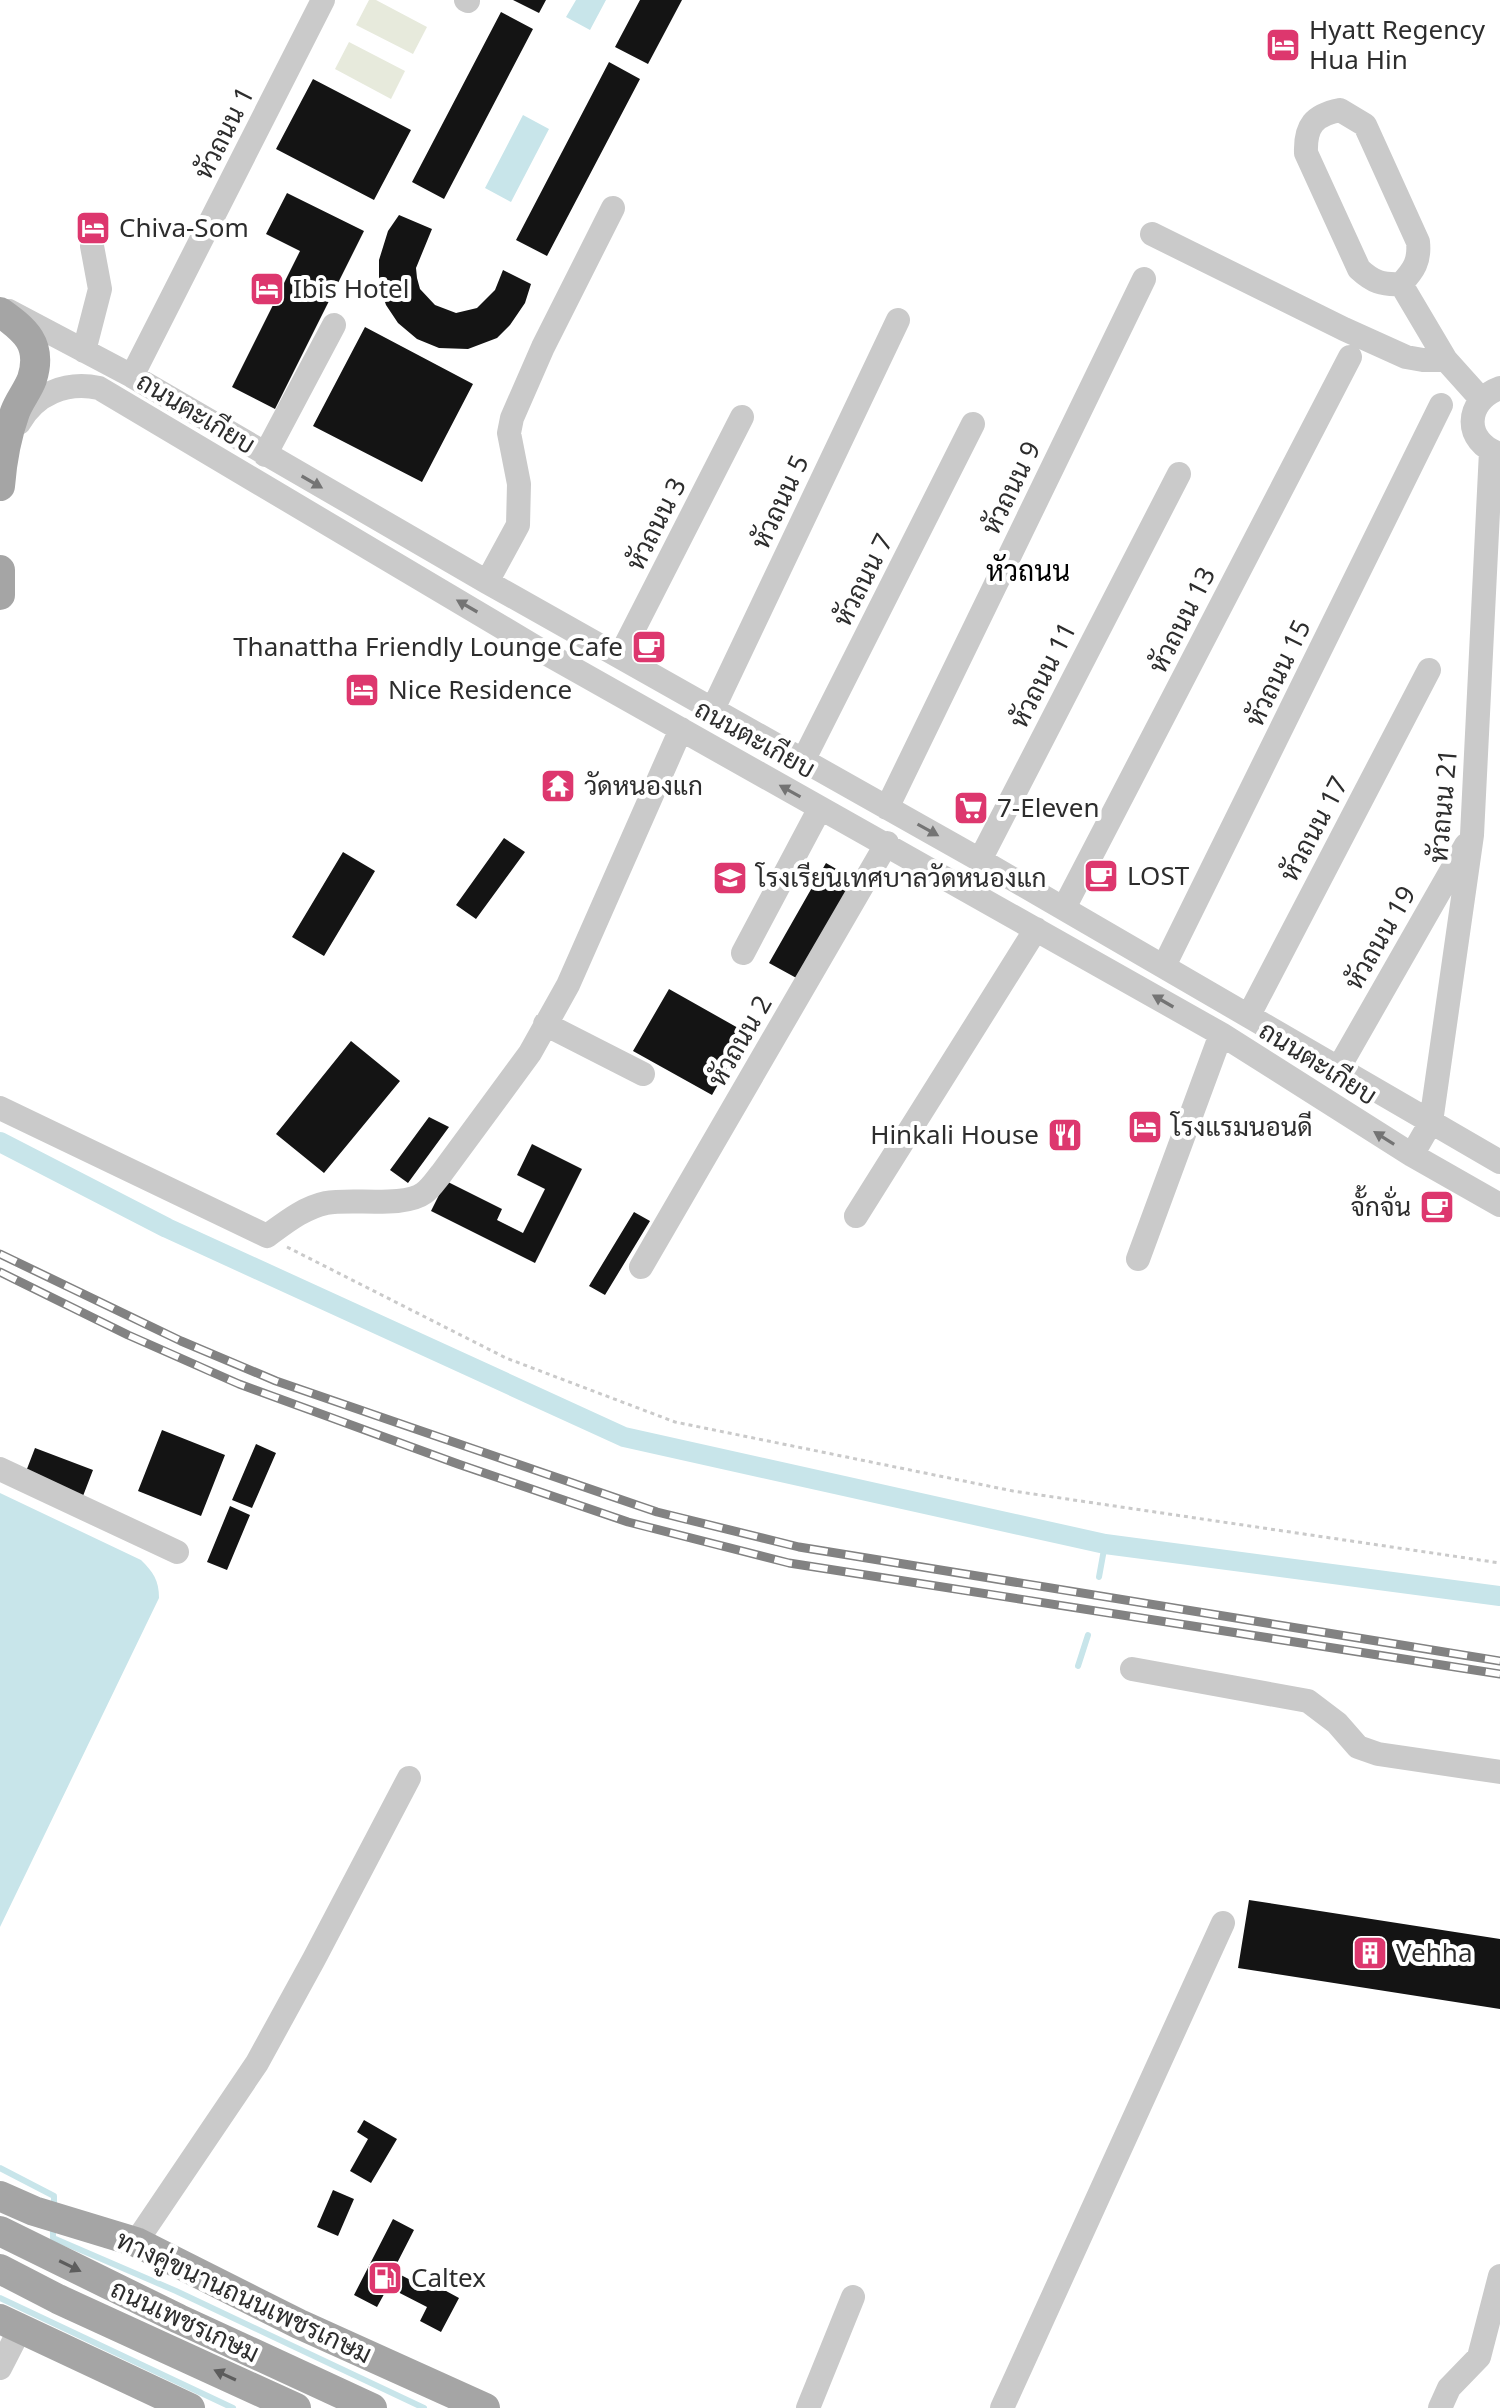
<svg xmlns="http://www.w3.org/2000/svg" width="1500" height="2408" viewBox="0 0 1500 2408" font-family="'Noto Sans',Sarabun,sans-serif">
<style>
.green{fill:#e7eadc}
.water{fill:#c8e5ea}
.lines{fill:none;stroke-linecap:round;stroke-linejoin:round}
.stream{stroke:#c8e5ea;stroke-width:6}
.canal{stroke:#c8e5ea;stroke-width:20}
.building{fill:#141414}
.path{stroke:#cacaca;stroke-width:3;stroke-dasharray:4 4;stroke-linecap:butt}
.minor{stroke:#cacaca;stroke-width:24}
.major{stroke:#a5a5a5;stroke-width:30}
.rail-casing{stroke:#828282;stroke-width:9}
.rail{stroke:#fff;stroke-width:6;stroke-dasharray:18;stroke-linecap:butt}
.oneway{fill:#747474}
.oneway2{fill:#5d5d5d}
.labels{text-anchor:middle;stroke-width:8;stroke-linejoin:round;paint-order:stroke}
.poi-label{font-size:26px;fill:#2d2d2d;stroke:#fff;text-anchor:start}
.street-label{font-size:26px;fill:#2d2d2d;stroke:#fff}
.neighbourhood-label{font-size:28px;fill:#000;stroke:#fff}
</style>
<rect width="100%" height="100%" fill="#fff"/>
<path class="green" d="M369 0H376L427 27 413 54 356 25Z
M349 42 405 71 391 99 335 69Z"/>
<path class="water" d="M576 0H606L590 30 566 17Z
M523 115 549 129 511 202 485 188Z
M0 1493 141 1560C153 1572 159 1580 159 1598L0 1927Z"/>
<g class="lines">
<path class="stream" d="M1099 1577 1105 1544
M1078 1666 1088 1635
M0 2168 54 2196V2207
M53 2227V2238L176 2291 424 2408
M0 2298 233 2408"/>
<path class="canal" d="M0 1142 167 1228 624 1437 1105 1544 1500 1596"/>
</g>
<path class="building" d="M513 0H546L539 13Z
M640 0H682L648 64 615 47Z
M501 12 533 29 444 199 412 182Z
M609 62 640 79 547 256 516 240Z
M313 79 411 130 374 200 276 149Z
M287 193 364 231 275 409 232 387 300 251 266 234Z
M399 215 432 229 416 268 417 278 420 289 435 305 456 313 477 308 495 290 503 270 531 284 525 303 510 325 497 338 468 349 439 348 417 339 398 323 386 305 379 284V260L388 231Z
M365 327 473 384 422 482 313 426Z
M504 838 525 852 476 919 456 905Z
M343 852 375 871 324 956 292 937Z
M826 863 857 881 800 980 769 963Z
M669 989 747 1033 712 1095 633 1051Z
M351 1041 400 1081 324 1173 276 1134Z
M429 1117 449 1127 408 1183 390 1170Z
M532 1144 582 1169 535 1263 431 1211 446 1181 502 1209 497 1220 523 1233 545 1189 517 1175Z
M634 1212 650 1221 605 1295 589 1286Z
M162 1430 225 1455 201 1516 138 1491Z
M256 1444 276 1453 252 1508 232 1500Z
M35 1448 93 1470 83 1496 25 1474Z
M230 1506 250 1515 227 1570 207 1562Z
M1249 1900 1500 1939V2009L1238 1968Z
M364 2120 397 2139 371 2183 350 2171 368 2139 357 2132Z
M333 2190 354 2199 338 2236 317 2227Z
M393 2219 414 2230 393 2271 432 2291 435 2285 459 2298 441 2332 420 2321 427 2307 388 2287 377 2307 354 2295Z"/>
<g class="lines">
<path class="path" d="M287 1247 506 1358 675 1422 1013 1491 1500 1563"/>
<path class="minor" d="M466 0 468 1
M1340 110 1365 125 1418 242C1420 261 1414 270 1401 284 1382 285 1373 282 1359 269L1306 153C1305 126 1314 115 1340 110Z
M1152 234 1344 329 1406 357 1423 360H1446
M1401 284 1446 360 1481 399
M9 311 132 376 487 582 980 860 1500 1162
M84 351 100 289 92 246
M132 376 323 0
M1500 388C1464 401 1463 442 1500 454
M19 423C35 394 66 381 99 388L542 651 1221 1034 1412 1155 1500 1205
M265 455 334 325
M487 582 518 525 519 484 509 433 512 418 543 347 613 208
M620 656 742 417
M713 709 898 320
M803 761 973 424
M887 808 1144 279
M980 860 1179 474
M1064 908 1350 357
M743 953 820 808
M1164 966 1441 405
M1249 1015 1429 670
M545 1024 643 1074
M1338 1069 1466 845
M0 1108 267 1236C285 1223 303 1208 326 1203 352 1198 404 1208 424 1193 431 1188 436 1180 441 1174L530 1053 568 985 681 729
M1412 1155 1431 1122 1472 835 1491 451
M856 1216 1036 929
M1138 1259 1221 1034
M641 1267 887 843
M0 1469 177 1552
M1132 1669 1308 1701 1337 1723 1358 1747 1378 1754 1500 1772
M136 2242 257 2063 314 1959 409 1778
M0 2368 20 2329
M808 2408 853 2297
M1002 2408 1223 1923
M1440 2408 1449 2388 1479 2357 1500 2276"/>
<path class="major" d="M0 312C25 330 43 344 32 379 28 390 19 401 15 412 6 437 2 460 0 486
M0 570V595
M0 2196 34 2211 136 2242 299 2324 485 2408
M0 2231 179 2319 372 2408
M0 2269 58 2299 296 2408
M0 2319 190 2408"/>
<g class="rail-casing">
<path id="rail" d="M0 1254 181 1341 276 1381 657 1512 799 1547 1500 1661
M0 1272 128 1335 239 1384 458 1464 628 1522 789 1563 1500 1674"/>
</g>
<use href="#rail" class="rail"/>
</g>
<defs><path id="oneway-solid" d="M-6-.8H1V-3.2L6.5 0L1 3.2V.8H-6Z" transform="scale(2)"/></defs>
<g class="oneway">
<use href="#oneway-solid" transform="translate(312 482) rotate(30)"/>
<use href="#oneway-solid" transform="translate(467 606) rotate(-150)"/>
<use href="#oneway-solid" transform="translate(790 791) rotate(-151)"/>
<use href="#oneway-solid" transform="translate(928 830) rotate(29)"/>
<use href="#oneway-solid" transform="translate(1163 1001) rotate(-150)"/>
<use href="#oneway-solid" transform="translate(1384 1138) rotate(-148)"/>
</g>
<g class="oneway2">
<use href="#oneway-solid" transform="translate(70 2266) rotate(26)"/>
<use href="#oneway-solid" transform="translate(225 2375) rotate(-155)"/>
</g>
<defs>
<g id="hotel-square" transform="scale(1.8)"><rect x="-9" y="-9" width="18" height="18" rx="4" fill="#dd376e" stroke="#fff"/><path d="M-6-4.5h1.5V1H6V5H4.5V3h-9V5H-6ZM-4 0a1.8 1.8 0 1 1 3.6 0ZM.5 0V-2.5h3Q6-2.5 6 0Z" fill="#fff"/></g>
<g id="cafe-square" transform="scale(1.8)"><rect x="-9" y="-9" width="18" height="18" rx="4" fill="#dd376e" stroke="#fff"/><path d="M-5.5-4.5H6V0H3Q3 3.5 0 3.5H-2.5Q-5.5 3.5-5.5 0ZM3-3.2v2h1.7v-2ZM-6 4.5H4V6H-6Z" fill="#fff"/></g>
<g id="temple-square" transform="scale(1.8)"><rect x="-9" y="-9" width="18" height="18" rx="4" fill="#dd376e" stroke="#fff"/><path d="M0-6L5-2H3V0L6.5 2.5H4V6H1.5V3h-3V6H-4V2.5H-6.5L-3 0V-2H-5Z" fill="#fff"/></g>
<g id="supermarket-square" transform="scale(1.8)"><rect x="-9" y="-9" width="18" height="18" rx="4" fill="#dd376e" stroke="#fff"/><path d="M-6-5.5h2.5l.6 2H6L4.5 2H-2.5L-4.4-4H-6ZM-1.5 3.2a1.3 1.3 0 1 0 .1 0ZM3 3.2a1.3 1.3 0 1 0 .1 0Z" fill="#fff"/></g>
<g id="school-square" transform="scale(1.8)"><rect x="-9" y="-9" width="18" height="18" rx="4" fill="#dd376e" stroke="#fff"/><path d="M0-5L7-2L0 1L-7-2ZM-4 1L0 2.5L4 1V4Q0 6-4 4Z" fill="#fff"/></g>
<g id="restaurant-square" transform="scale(1.8)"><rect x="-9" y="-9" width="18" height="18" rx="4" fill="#dd376e" stroke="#fff"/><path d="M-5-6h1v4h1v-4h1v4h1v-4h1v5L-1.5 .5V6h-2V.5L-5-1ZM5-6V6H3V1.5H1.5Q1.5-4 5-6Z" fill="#fff"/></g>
<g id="building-square" transform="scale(1.8)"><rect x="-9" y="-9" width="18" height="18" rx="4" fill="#dd376e" stroke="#fff"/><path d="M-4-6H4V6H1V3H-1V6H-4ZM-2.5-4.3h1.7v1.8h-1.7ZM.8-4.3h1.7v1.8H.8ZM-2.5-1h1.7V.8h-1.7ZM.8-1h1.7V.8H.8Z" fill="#fff"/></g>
<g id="fuel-square" transform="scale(1.8)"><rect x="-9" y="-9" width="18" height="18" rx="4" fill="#dd376e" stroke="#fff"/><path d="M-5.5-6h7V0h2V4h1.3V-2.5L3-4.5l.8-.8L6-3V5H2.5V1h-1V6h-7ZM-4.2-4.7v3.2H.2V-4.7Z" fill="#fff"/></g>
</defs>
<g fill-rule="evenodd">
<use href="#hotel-square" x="1283" y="45"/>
<use href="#hotel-square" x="93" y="228"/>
<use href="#hotel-square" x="267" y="289"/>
<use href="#cafe-square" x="649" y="647"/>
<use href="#hotel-square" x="362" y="690"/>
<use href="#temple-square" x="558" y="786"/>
<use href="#supermarket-square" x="971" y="808"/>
<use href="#cafe-square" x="1101" y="876"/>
<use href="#school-square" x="730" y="878"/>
<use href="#hotel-square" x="1145" y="1127"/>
<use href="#restaurant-square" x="1065" y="1135"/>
<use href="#cafe-square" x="1437" y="1207"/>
<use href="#building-square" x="1370" y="1953"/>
<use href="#fuel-square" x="385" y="2278"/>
</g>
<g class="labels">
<g class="poi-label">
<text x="1309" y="39">Hyatt Regency<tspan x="1309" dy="30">Hua Hin</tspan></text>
<text x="119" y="237">Chiva-Som</text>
<text x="293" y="298">Ibis Hotel</text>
<text x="623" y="656" text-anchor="end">Thanattha Friendly Lounge Cafe</text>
<text x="388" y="699">Nice Residence</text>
<text x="584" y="795">วัดหนองแก</text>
<text x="997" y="817">7-Eleven</text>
<text x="1127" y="885">LOST</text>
<text x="756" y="887">โรงเรียนเทศบาลวัดหนองแก</text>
<text x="1171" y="1136">โรงแรมนอนดี</text>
<text x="1039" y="1144" text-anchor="end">Hinkali House</text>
<text x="1411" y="1216" text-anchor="end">จั้กจั่น</text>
<text x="1396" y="1962">Vehha</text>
<text x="411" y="2287">Caltex</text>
</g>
<g class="street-label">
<text transform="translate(224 133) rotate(-63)" y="9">หัวถนน 1</text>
<text transform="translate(196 413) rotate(31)" y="9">ถนนตะเกียบ</text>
<text transform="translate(1011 488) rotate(-64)" y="9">หัวถนน 9</text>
<text transform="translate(780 502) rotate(-65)" y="9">หัวถนน 5</text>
<text transform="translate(656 524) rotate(-63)" y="9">หัวถนน 3</text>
<text transform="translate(863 580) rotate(-63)" y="9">หัวถนน 7</text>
<text transform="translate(1182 620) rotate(-63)" y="9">หัวถนน 13</text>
<text transform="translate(1278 673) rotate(-64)" y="9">หัวถนน 15</text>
<text transform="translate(1043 675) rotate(-63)" y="9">หัวถนน 11</text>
<text transform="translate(755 739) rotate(29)" y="9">ถนนตะเกียบ</text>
<text transform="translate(1443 806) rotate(-85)" y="9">หัวถนน 21</text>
<text transform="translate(1314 829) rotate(-62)" y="9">หัวถนน 17</text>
<text transform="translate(1380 938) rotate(-60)" y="9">หัวถนน 19</text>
<text transform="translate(740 1041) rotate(-60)" y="9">หัวถนน 2</text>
<text transform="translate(1318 1063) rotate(32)" y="9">ถนนตะเกียบ</text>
<text transform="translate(244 2297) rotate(25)" y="9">ทางคู่ขนานถนนเพชรเกษม</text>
<text transform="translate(185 2321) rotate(25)" y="9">ถนนเพชรเกษม</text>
</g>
<g class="neighbourhood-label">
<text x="1028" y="581">หัวถนน</text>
</g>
</g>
</svg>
